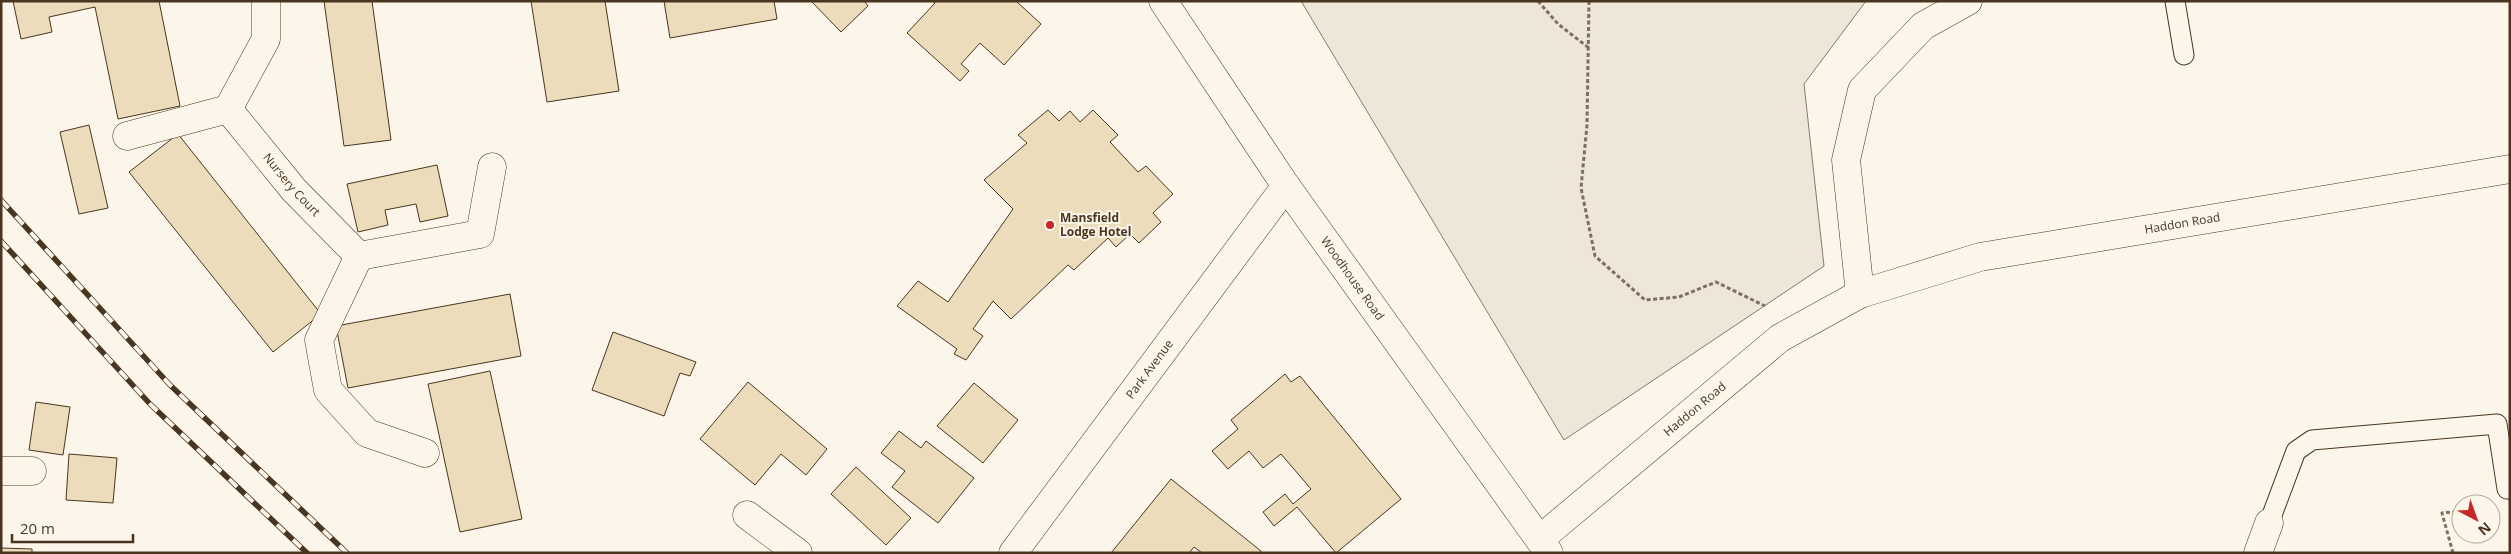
<svg xmlns="http://www.w3.org/2000/svg" width="2511" height="554" viewBox="0 0 2511 554" font-family="'Open Sans',sans-serif">
<style>
.green{fill:#ede6d9;stroke:#887966}
.building{fill:#ecdcbc;stroke:#4a3520}
.lines{fill:none;stroke-linecap:round;stroke-linejoin:round}
.lane-casing{stroke:#4a3520;stroke-width:21}
.street-casing{stroke:#4a3520;stroke-width:29}
.highway-casing{stroke:#4a3520;stroke-width:29}
.path{stroke:#7f6f5c;stroke-width:3;stroke-dasharray:4 2.5;stroke-linecap:butt}
.lane{stroke:#fbf6e9;stroke-width:19}
.street{stroke:#fbf6e9;stroke-width:28}
.highway{stroke:#fbf6e9;stroke-width:28}
.rail-casing{stroke:#4a3520;stroke-width:5.5}
.rail{stroke:#fbf6e9;stroke-width:4;stroke-dasharray:11;stroke-linecap:butt}
.poi-dot{fill:#c62828;stroke:#fbf6e9;stroke-width:2}
.labels{text-anchor:middle;stroke-width:4;stroke-linejoin:round;paint-order:stroke}
.street-label{font-size:12px;fill:#4a3520;stroke:#fbf6e9}
.poi-label{font-size:12px;font-weight:bold;fill:#4a3520;stroke:#fbf6e9;text-anchor:start}
</style>
<rect width="100%" height="100%" fill="#fbf6e9"/>
<path class="green" d="M1301 1H1866L1804 84 1824 266 1564 440Z"/>
<path class="building" d="M13 1H159L180 106 118 119 95 7 49 17 52 32 21 39Z
M324 1H372L391 140 344 146Z
M531 1H605L619 91 547 102Z
M664 1H774L777 19 670 38Z
M811 1H864L868 6 841 32Z
M932 1H1016L1041 24 1004 65 980 43 961 64 969 71 960 81 907 33 935 3Z
M1048 110 1059 121 1070 111 1080 122 1093 110 1118 135 1110 142 1138 172 1146 166 1173 194 1153 213 1161 222 1139 243 1130 234 1116 247 1108 238 1074 270 1068 265 1011 319 993 301 973 329 983 336 966 360 954 354 957 349 897 306 918 281 948 302 1013 209 984 180 1027 143 1018 135Z
M89 125 108 208 79 214 60 132Z
M178 134 321 314 273 352 129 172Z
M437 165 448 216 420 222 416 204 385 210 388 225 358 232 347 184Z
M510 294 521 356 348 388 336 326Z
M613 332 696 362 690 376 680 373 664 416 592 390Z
M490 371 522 519 460 532 428 384Z
M1285 374 1291 382 1300 376 1401 499 1336 553 1297 507 1274 526 1263 512 1285 494 1293 504 1311 489 1281 454 1263 468 1249 451 1228 469 1212 451 1238 429 1231 420Z
M748 382 827 449 806 475 781 454 755 485 700 439Z
M974 383 1018 420 983 463 937 426Z
M36 402 70 407 63 455 29 450Z
M899 431 921 448 926 441 974 478 938 523 892 487 905 471 881 453Z
M69 454 117 458 113 503 66 500Z
M856 467 911 518 886 545 831 494Z
M1171 479 1261 551 1260 553H1202L1194 547 1189 553H1111Z
M1 548 32 549V553H1Z"/>
<g class="lines">
<g class="lane-casing">
<path id="lane" d="M2175 1 2184 55
M2269 523 2296 451 2312 440 2497 424 2507 489"/>
</g>
<g class="street-casing">
<g id="street">
<path id="s1" d="M228 109 294 190 359 256 480 234 492 167"/>
<path d="M127 136 228 109 266 39V1"/>
<path d="M359 256 319 340 328 390 367 433 425 453"/>
<path d="M1860 294 1846 160 1862 90 1923 26 1968 1"/>
<path d="M1 471H32"/>
<path d="M747 515 798 553"/>
<path id="s2" d="M1540 539 1780 338 1860 294 1980 257 2510 169"/>
<path id="s3" d="M1013 553 1286 186"/>
<path d="M2258 553 2269 523"/>
</g>
</g>
<g class="highway-casing">
<g id="highway">
<path id="s4" d="M1163 1 1286 186 1549 553"/>
</g>
</g>
<path class="path" d="M1538 1 1558 24 1589 48
M1589 1 1587 125 1581 188 1595 256 1645 300 1679 297 1716 282 1765 306
M2453 553 2442 513 2461 511"/>
<use href="#lane" class="lane"/>
<use href="#street" class="street"/>
<use href="#highway" class="highway"/>
<g class="rail-casing">
<path id="rail" d="M1 200 170 385 347 553
M1 241 150 404 307 553"/>
</g>
<use href="#rail" class="rail"/>
</g>
<circle class="poi-dot" cx="1050" cy="225" r="5"/>
<g class="labels">
<g class="street-label">
<text dy="4" stroke="none"><textPath href="#s1" startOffset="99">Nursery Court</textPath></text>
<text dy="4" stroke="none"><textPath href="#s2" startOffset="735">Haddon Road</textPath></text>
<text dy="4" stroke="none"><textPath href="#s4" startOffset="336">Woodhouse Road</textPath></text>
<text dy="4" stroke="none"><textPath href="#s3" startOffset="229">Park Avenue</textPath></text>
<text dy="4" stroke="none"><textPath href="#s2" startOffset="202">Haddon Road</textPath></text>
</g>
<g class="poi-label">
<text x="1060" y="222">Mansfield<tspan x="1060" dy="14">Lodge Hotel</tspan></text>
</g>
</g>
<rect width="2511" height="554" fill="none" stroke="#4a3520" stroke-width="5"/>
<g transform="translate(2476 519) rotate(139)"><circle r="24" fill="#fbf6e9" stroke="#b4a999"/>
<path d="M0-4L9 19L0 12L-9 19Z" fill="#c62828"/>
<text y="-8" font-size="14" font-weight="bold" text-anchor="middle" fill="#4a3520">N</text>
</g>
<path d="M12 534v8h121v-8" fill="none" stroke="#4a3520" stroke-width="2.5"/>
<text x="20" y="534" font-size="15" fill="#4a3520" stroke="#fbf6e9" stroke-width="4" paint-order="stroke">20 m</text>
</svg>
